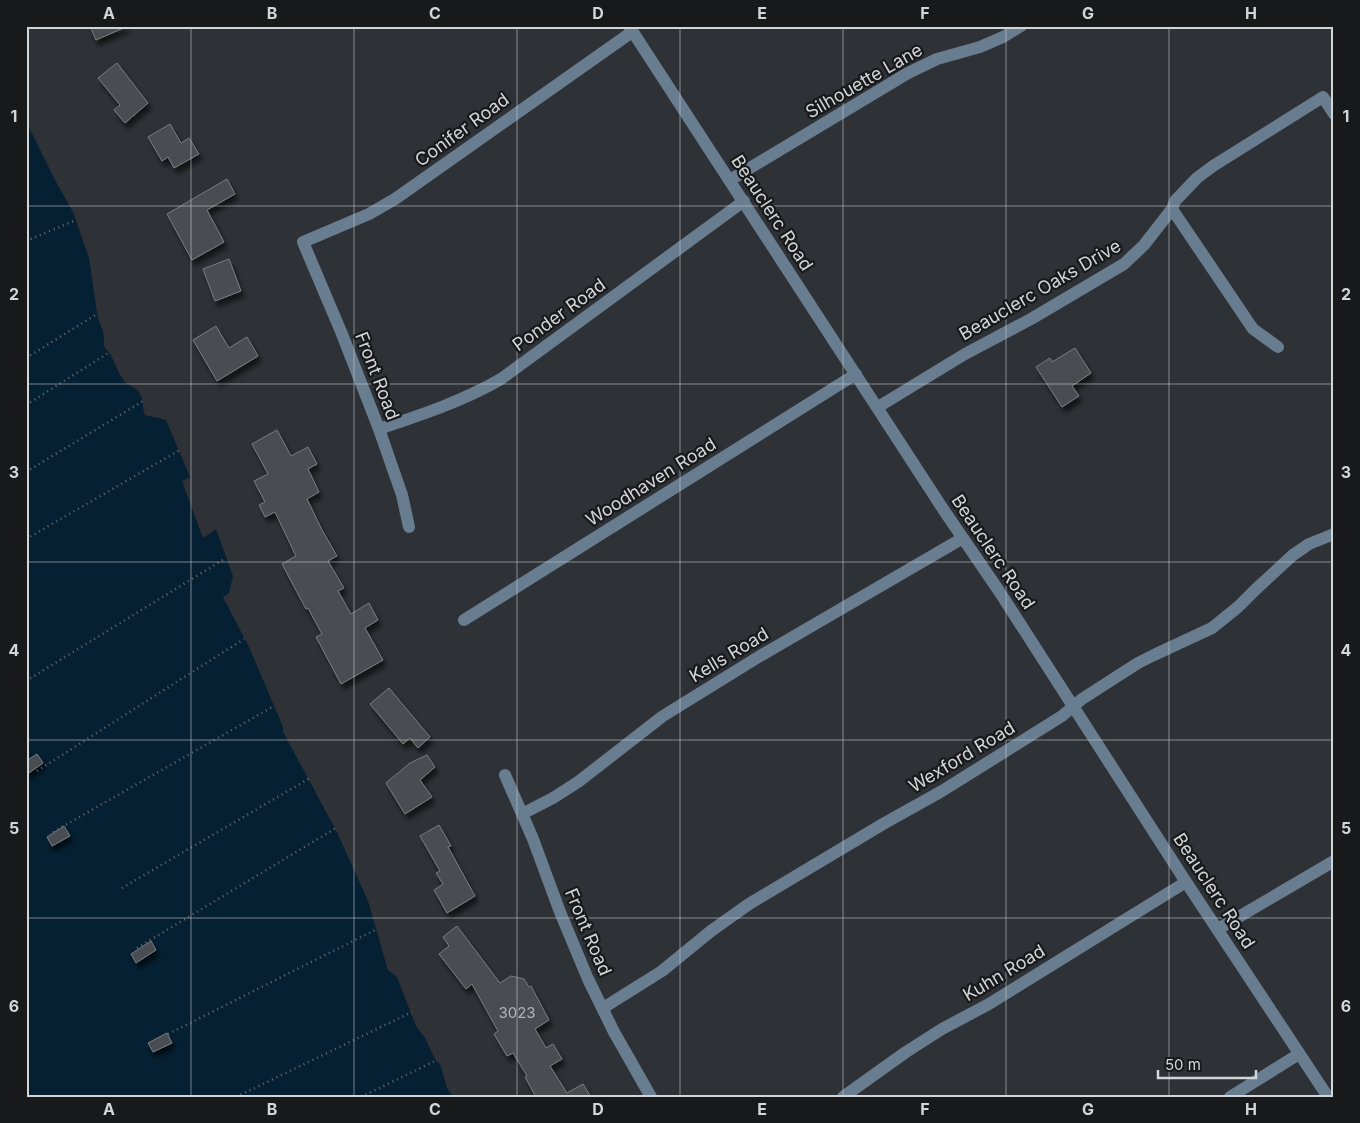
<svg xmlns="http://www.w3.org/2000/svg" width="1360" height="1123" viewBox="0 0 1360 1123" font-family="Inter,sans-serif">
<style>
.water{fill:#062033}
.building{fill:#484d51;stroke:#787d81;filter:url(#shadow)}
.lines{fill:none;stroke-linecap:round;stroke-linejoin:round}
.path{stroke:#686b6f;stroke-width:2.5;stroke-dasharray:1 4;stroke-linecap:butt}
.minor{stroke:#687d8f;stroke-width:12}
.grid{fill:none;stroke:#d3d6d8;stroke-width:1;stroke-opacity:0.55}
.labels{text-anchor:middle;stroke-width:4.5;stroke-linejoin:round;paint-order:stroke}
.number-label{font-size:15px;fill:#b0b4b6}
.street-label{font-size:18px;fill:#d3d6d8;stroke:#18191b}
.neatline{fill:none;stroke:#d3d6d8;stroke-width:2}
.grid-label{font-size:16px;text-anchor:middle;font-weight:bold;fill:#d3d6d8}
</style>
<defs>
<filter id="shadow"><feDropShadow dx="3" dy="5.5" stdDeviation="2.5" flood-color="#0009"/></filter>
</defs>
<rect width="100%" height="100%" fill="#2e3236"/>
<path class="water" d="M26 121 55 180 73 212 89 258 98 319C103 328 105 337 104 347 114 356 116 370 124 381 128 386 136 387 139 392 144 399 142 408 145 415L166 420 190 477 182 481 203 538 216 529 233 576 229 593 223 597 250 649 283 727V732L336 830 368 901 388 970 397 977 416 1026 425 1038 436 1061 440 1064 447 1088 453 1097H26Z"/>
<path class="building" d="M90 26H128L96 40Z
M117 63 148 103 125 123 114 110 120 105 98 78Z
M170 124 181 143 189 138 199 154 174 168 168 157 162 161 148 137Z
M227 179 235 194 207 210 224 242 192 260 167 214Z
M229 259 241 291 215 301 203 269Z
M216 326 229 348 247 337 258 356 217 381 193 340Z
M1075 348 1091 373 1072 386 1079 396 1062 407 1036 367 1050 358 1052 362Z
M277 430 291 456 308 447 317 464 308 469 319 492 307 499 322 530 337 556 328 561 344 588 338 591 351 614 369 603 378 620 365 628 383 660 341 684 316 637 322 634 308 608 306 609 282 564 296 556 275 512 265 517 259 505 265 502 254 481 268 474 252 444Z
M389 688 430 737 418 748 410 738 403 744 370 704Z
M37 754 43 763 26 775V761Z
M427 755 435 767 420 780 432 797 405 814 386 783 410 763Z
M439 825 451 846 448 847 475 896 447 913 434 890 443 884 436 873 440 871 420 836Z
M64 826 70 836 52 846 47 837Z
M457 926 500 983 511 976 524 979 529 987 531 986 549 1020 535 1029 546 1048 553 1044 562 1059 550 1066 567 1093 583 1084 591 1097H536L525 1077 527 1076 513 1053 507 1056 494 1034 498 1031 472 984 466 989 439 954 449 946 443 937Z
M151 941 156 950 136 963 131 954Z
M167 1033 172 1043 153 1052 148 1043Z"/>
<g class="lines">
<path class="path" d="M26 241 76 220
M26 358 97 314
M26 405 110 352
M26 472 143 401
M26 539 180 450
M26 681 226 558
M37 771 244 639
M53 832 274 706
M122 888 310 778
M137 948 336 828
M168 1034 377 929
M236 1097 412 1012
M361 1097 437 1060"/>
<path class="minor" d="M629 26 943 509 999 591 1186 882 1328 1097
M730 180 908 73 937 59 980 47 1003 37 1021 26
M1172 209 1253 329 1278 347
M878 407 965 354 1031 319 1124 264 1144 245 1172 209 1175 201 1197 178 1213 166 1323 97 1334 114
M379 429C421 415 463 401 501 379L744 201
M409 527 402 495 379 429 342 334 303 242 369 214 395 199 632 32
M464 620 856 374
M505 775 533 839 560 912 588 979 614 1032 651 1097
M522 814 553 798 578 782 663 716 760 656 963 538
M1218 929 1334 861
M603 1008 662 971 711 931 749 904 883 824 942 791 1062 716 1082 699 1138 663 1154 655 1212 628 1238 607 1255 590 1293 555 1309 544 1334 534
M843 1097 906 1052 942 1029 989 1004 1186 882
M1230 1097 1299 1054"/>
</g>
<path class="grid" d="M191 26V1097M354 26V1097M517 26V1097M680 26V1097M843 26V1097M1006 26V1097M1169 26V1097M26 206H1334M26 384H1334M26 562H1334M26 740H1334M26 918H1334"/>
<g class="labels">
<g class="number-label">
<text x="517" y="1018">3023</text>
</g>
<g class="street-label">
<text transform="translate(864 81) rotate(-30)" y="6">Silhouette Lane</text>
<text transform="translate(462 130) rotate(-36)" y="6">Conifer Road</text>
<text transform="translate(772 213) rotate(57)" y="6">Beauclerc Road</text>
<text transform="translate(1040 290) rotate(-30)" y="6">Beauclerc Oaks Drive</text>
<text transform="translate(559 315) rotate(-36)" y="6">Ponder Road</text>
<text transform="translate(377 376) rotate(69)" y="6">Front Road</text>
<text transform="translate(651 482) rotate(-32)" y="6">Woodhaven Road</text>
<text transform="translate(993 552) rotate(56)" y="6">Beauclerc Road</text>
<text transform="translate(729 655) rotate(-31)" y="6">Kells Road</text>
<text transform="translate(962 757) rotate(-31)" y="6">Wexford Road</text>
<text transform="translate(1214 891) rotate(57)" y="6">Beauclerc Road</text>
<text transform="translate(588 932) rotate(67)" y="6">Front Road</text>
<text transform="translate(1004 973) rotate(-31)" y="6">Kuhn Road</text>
</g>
</g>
<rect width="1360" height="1123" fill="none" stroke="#18191b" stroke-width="55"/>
<path d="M1158 1070v8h98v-8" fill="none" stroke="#d3d6d8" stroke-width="2.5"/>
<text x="1165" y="1070" font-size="15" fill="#d3d6d8" stroke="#18191b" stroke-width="4" paint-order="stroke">50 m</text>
<rect x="28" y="28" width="1304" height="1068" class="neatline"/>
<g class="grid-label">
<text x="109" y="19">A</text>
<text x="272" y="19">B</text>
<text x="435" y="19">C</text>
<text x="598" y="19">D</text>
<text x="762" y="19">E</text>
<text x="925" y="19">F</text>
<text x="1088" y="19">G</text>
<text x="1251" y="19">H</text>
<text x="14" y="122">1</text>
<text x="1346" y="122">1</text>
<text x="14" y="300">2</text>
<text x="1346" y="300">2</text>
<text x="14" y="478">3</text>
<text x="1346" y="478">3</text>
<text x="14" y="656">4</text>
<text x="1346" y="656">4</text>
<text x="14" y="834">5</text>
<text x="1346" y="834">5</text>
<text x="14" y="1012">6</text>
<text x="1346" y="1012">6</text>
<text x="109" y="1115">A</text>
<text x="272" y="1115">B</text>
<text x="435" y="1115">C</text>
<text x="598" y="1115">D</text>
<text x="762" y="1115">E</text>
<text x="925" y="1115">F</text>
<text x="1088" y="1115">G</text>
<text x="1251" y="1115">H</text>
</g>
</svg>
